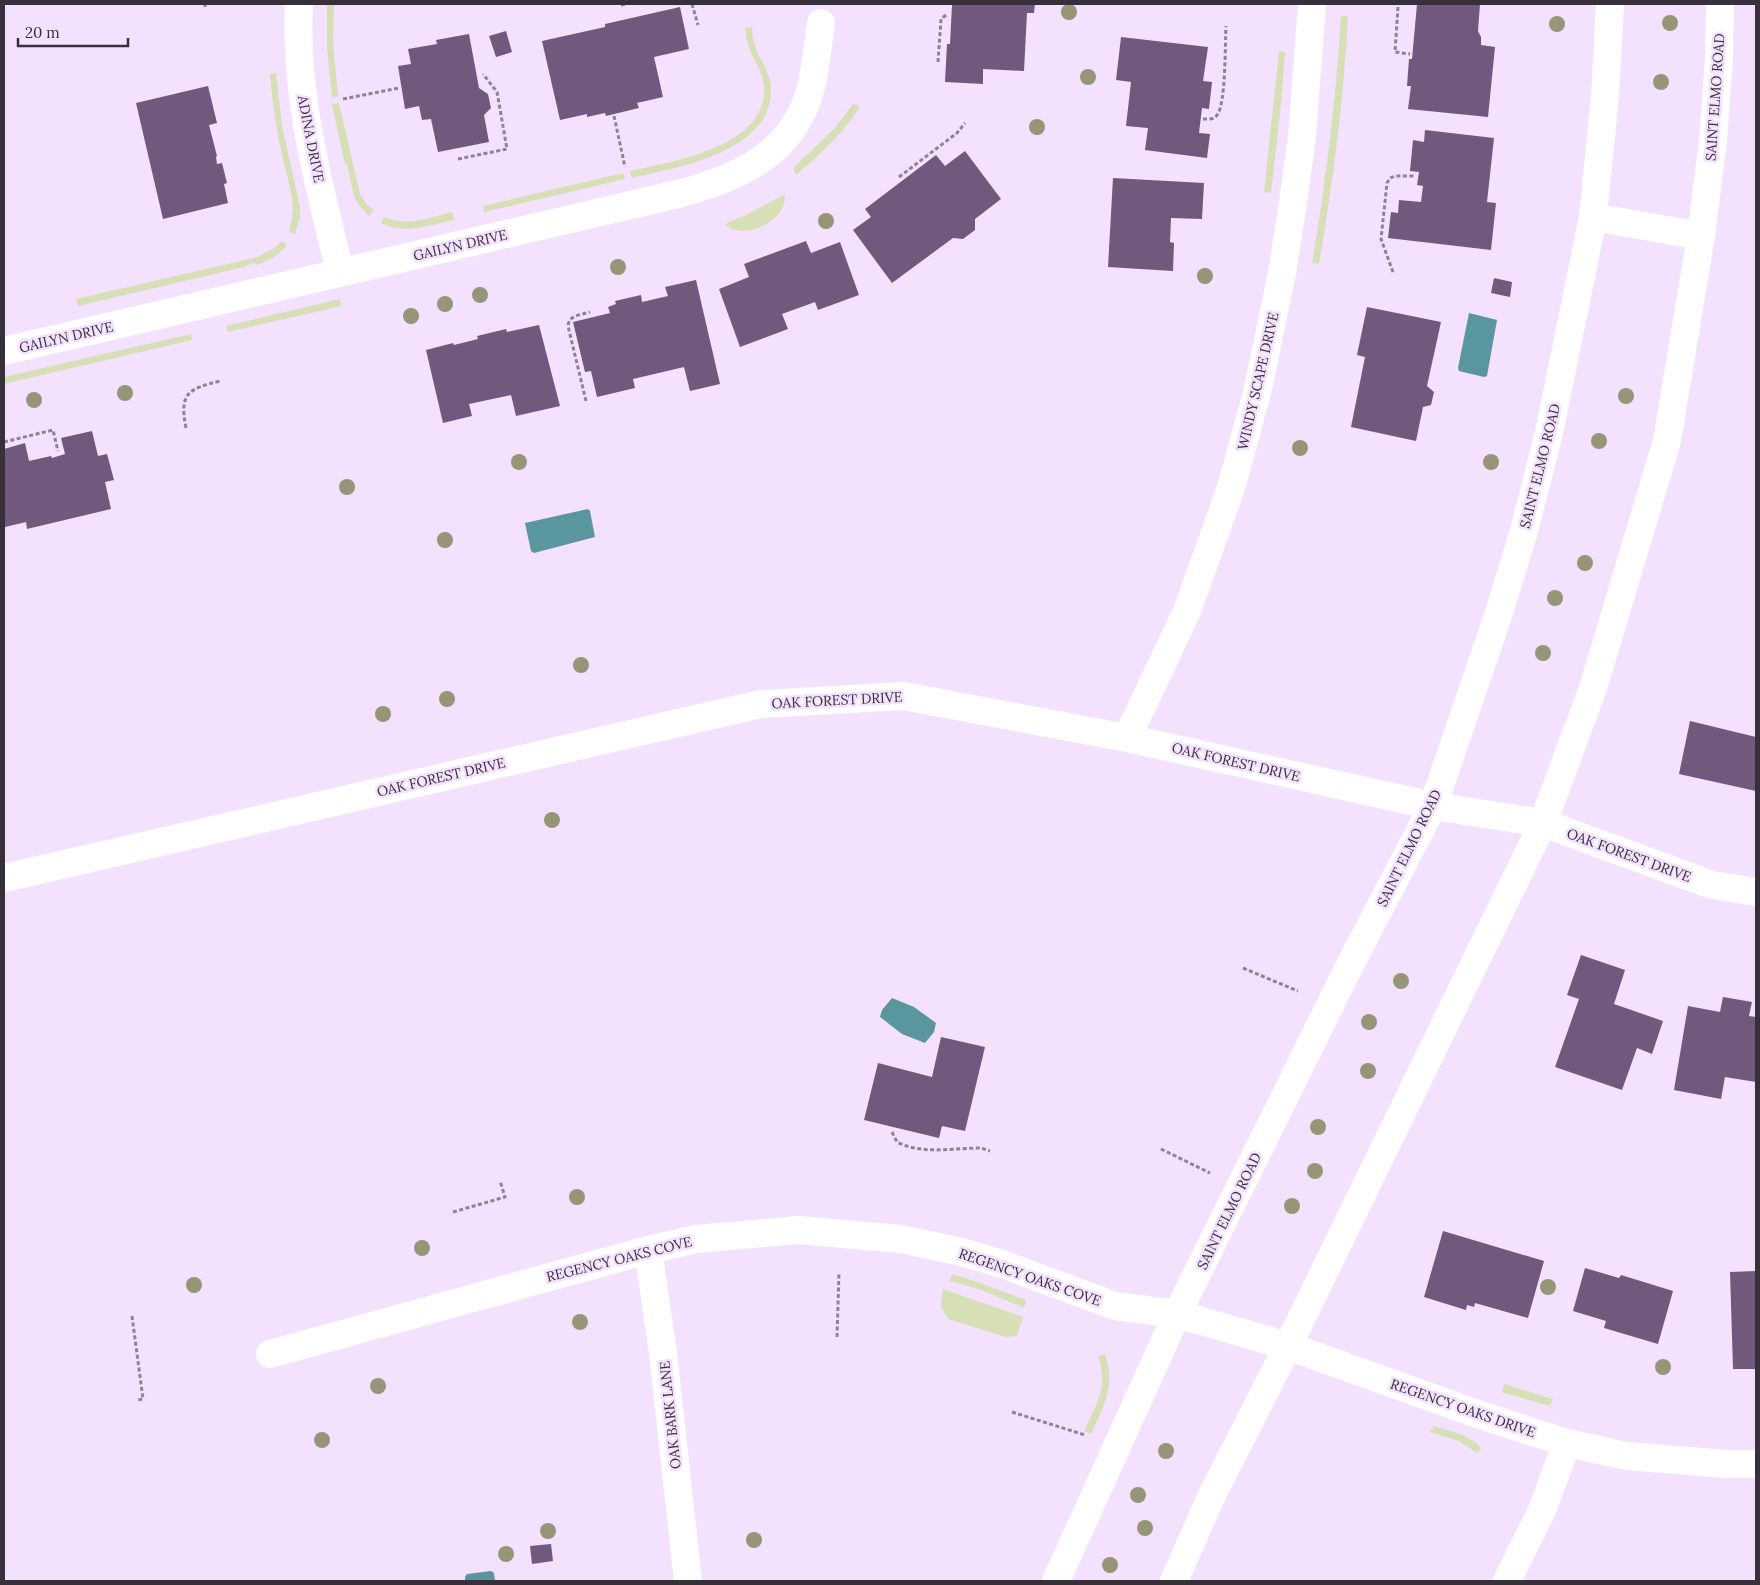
<svg xmlns="http://www.w3.org/2000/svg" width="1760" height="1585" viewBox="0 0 1760 1585" font-family="Lora,serif">
<style>
.green{fill:#d6dfb6}
.water{fill:#59969e}
.building{fill:#71597e}
.lines{fill:none;stroke-linecap:round;stroke-linejoin:round}
.path{stroke:#8f8295;stroke-width:3;stroke-dasharray:4 2.5;stroke-linecap:butt}
.street{stroke:#fff;stroke-width:28}
.secondary{stroke:#fff;stroke-width:28}
.tree{fill:#979577}
.labels{text-anchor:middle;stroke-width:5;stroke-linejoin:round;paint-order:stroke}
.street-label{font-size:14px;fill:#372f3a;stroke:#f3e1fd}
</style>
<rect width="100%" height="100%" fill="#f3e1fd"/>
<path class="green" d="M327 4H334L333 44 338 96 332 98 327 48Z
M1341 16H1348C1344 99 1333 182 1319 264L1312 263C1326 181 1336 99 1341 16Z
M752 27C752 33 753 39 755 46 760 60 770 72 771 88 773 152 678 167 632 178L630 171C673 161 769 147 764 86 763 73 755 62 750 50 747 43 746 35 745 28Z
M1279 51 1285 52 1281 104 1271 193 1264 192Z
M276 73 282 126 300 207V217L295 234 289 231C298 200 288 185 282 155 276 128 272 101 270 74Z
M339 103 360 194 367 205 374 210 369 216 358 204 354 196 347 164H345L341 146 332 104Z
M853 104 860 107C843 133 820 155 796 175L793 168 834 129Z
M623 173 625 179 484 212 483 206Z
M785 194C785 199 784 204 782 209 772 226 741 240 725 224L748 214Z
M452 212 454 220C430 225 404 235 381 223L384 217C407 227 429 218 452 212Z
M282 241 287 245C279 255 269 261 256 265L254 263 245 266 244 267 78 306 76 299 258 257 276 247Z
M340 299 341 306 228 332 226 326Z
M191 334 192 340 4 384V377Z
M952 1274 978 1282 1026 1300 1024 1308 979 1289 950 1281Z
M943 1289 1023 1317 1017 1336 1006 1337 948 1319 941 1306Z
M1105 1354C1116 1386 1104 1405 1091 1434L1084 1431C1096 1405 1109 1386 1098 1357Z
M1504 1384 1553 1399 1550 1406 1502 1392Z
M1434 1426C1449 1431 1471 1435 1481 1448L1477 1453 1459 1441 1430 1432Z"/>
<path class="water" d="M1469 313 1497 320 1487 376 1484 377 1459 371 1458 368Z
M588 509 590 511 595 537 534 553 531 551 525 523Z
M892 998 914 1007 936 1023 934 1032 925 1043 902 1034 880 1017 882 1010Z
M491 1571 494 1573 495 1581H465V1577L467 1574Z"/>
<path class="building" d="M959 4H1035L1034 13H1027L1024 71 983 69V84L945 82 947 44H950L952 5H959Z
M1417 4H1480L1478 31 1481 37V45L1495 47 1488 117 1408 109 1411 86H1407L1409 59H1412Z
M680 7 689 49 654 57 663 97 637 103 639 108 606 116 605 113 587 117V114L560 120 542 41 605 27V24Z
M506 31 512 52 496 57 489 36Z
M469 34 479 88 488 94 491 108 484 115 489 142 438 152 431 119 422 120 419 106 405 109 398 66 411 64 408 49 437 44 436 40Z
M1121 37 1208 47 1203 81 1212 82 1209 109 1202 108 1199 133 1210 134 1207 158 1145 150 1148 128 1126 126 1131 82 1116 80Z
M208 86 217 123 209 125 217 156 216 157 217 164 222 163 227 183 224 184 228 203 163 219 136 103Z
M1425 130 1494 138 1487 202 1496 203 1491 250 1388 238 1391 212 1398 213 1399 200 1421 202 1423 186 1417 185 1419 172 1410 171 1413 140 1424 142Z
M965 151 1001 199 975 219V230L963 239 953 238 892 283 853 230 871 217 865 209 936 155 945 166Z
M1113 178 1204 183 1202 219 1171 218 1170 242 1174 243 1173 271 1108 267Z
M806 241 811 253 840 242 859 295 818 310 815 302 782 314 788 329 740 347 719 289 749 277 744 264Z
M1494 278 1512 282 1510 297 1491 293Z
M696 280 720 384 690 391 684 367 633 379 635 388 597 397 591 371 585 372 573 322 610 313 608 307 616 304 615 301 641 295 642 302 668 296 665 287Z
M1367 307 1441 322 1427 386 1434 392 1431 405 1423 407 1416 441 1351 427 1365 357 1357 355Z
M539 325 560 406 516 416 511 395 469 404 472 416 443 423 426 350 453 343 454 345 478 339 477 336 506 329 507 332Z
M92 431 98 456 107 454 114 480 105 482 111 509 27 529 26 522 5 527 4 521V449L25 443 29 461 51 456 52 458 65 454 61 438Z
M1690 721 1756 737V791L1679 774Z
M1581 955 1625 970 1614 1004 1663 1021 1652 1054 1637 1048 1622 1090 1555 1067 1579 999 1567 995Z
M1723 997 1752 1002 1749 1016 1756 1017V1082L1725 1077 1721 1099 1674 1090 1688 1006 1720 1012Z
M941 1037 985 1047 965 1131 942 1126 939 1138 864 1120 878 1063 932 1077Z
M1443 1231 1544 1261 1528 1318 1475 1303 1474 1307 1467 1305 1466 1310 1424 1297Z
M1585 1268 1619 1278 1621 1275 1673 1291 1658 1344 1604 1328 1606 1321 1573 1311Z
M1756 1271V1369H1733L1730 1272Z
M551 1544 553 1561 532 1564 530 1546Z"/>
<g class="lines">
<path class="path" d="M692 4 698 25
M621 5 627 4
M205 7V4
M1398 7 1395 52 1410 54
M938 62 941 19 946 15
M343 99 399 88
M614 116 625 167
M1203 119C1208 119 1214 120 1217 115 1226 105 1225 42 1226 26
M458 159 507 149 497 92 483 74
M899 177 957 133 965 123
M1393 272 1381 239 1387 183 1390 178 1396 176H1415
M586 401 568 326C569 315 580 315 590 312
M186 428C179 393 188 389 220 381
M4 442 53 430 58 451
M1243 968 1298 991
M892 1132 897 1142C922 1155 953 1148 981 1148L990 1151
M1161 1149 1210 1173
M453 1212 505 1197 500 1181
M132 1316 143 1399 138 1400
M837 1337 839 1272
M1012 1412 1085 1435"/>
<path class="street" d="M299 4C294 96 319 184 340 272
M4 351 678 194C740 178 797 152 812 83 816 64 818 43 821 23
M1127 738 1187 611 1231 488 1257 393 1282 273 1292 210 1302 137 1312 4
M4 878 761 704 903 696 1127 738 1433 806 1543 823 1712 885 1756 892
M648 1250 663 1353 688 1581
M270 1354 648 1250 696 1239 799 1230 900 1239 962 1252 1002 1264 1115 1306 1177 1314 1288 1346 1480 1415 1567 1443 1627 1456 1727 1464H1756
M1507 1581 1542 1510 1567 1443"/>
<path class="secondary" d="M1593 217 1701 236
M1056 1581 1177 1314 1352 961 1433 806 1497 619 1524 531 1549 433 1593 217 1605 96 1610 4
M1174 1581 1211 1497 1288 1346 1543 823 1593 688 1667 441 1701 236 1713 141 1719 60 1720 4"/>
</g>
<g class="tree">
<circle cx="1069" cy="12" r="8"/>
<circle cx="1670" cy="23" r="8"/>
<circle cx="1557" cy="24" r="8"/>
<circle cx="1088" cy="77" r="8"/>
<circle cx="1661" cy="82" r="8"/>
<circle cx="1037" cy="127" r="8"/>
<circle cx="826" cy="221" r="8"/>
<circle cx="618" cy="267" r="8"/>
<circle cx="1205" cy="276" r="8"/>
<circle cx="480" cy="295" r="8"/>
<circle cx="445" cy="304" r="8"/>
<circle cx="411" cy="316" r="8"/>
<circle cx="125" cy="393" r="8"/>
<circle cx="1626" cy="396" r="8"/>
<circle cx="34" cy="400" r="8"/>
<circle cx="1599" cy="441" r="8"/>
<circle cx="1300" cy="448" r="8"/>
<circle cx="519" cy="462" r="8"/>
<circle cx="1491" cy="462" r="8"/>
<circle cx="347" cy="487" r="8"/>
<circle cx="445" cy="540" r="8"/>
<circle cx="1585" cy="563" r="8"/>
<circle cx="1555" cy="598" r="8"/>
<circle cx="1543" cy="653" r="8"/>
<circle cx="581" cy="665" r="8"/>
<circle cx="447" cy="699" r="8"/>
<circle cx="383" cy="714" r="8"/>
<circle cx="552" cy="820" r="8"/>
<circle cx="1401" cy="981" r="8"/>
<circle cx="1369" cy="1022" r="8"/>
<circle cx="1368" cy="1071" r="8"/>
<circle cx="1318" cy="1127" r="8"/>
<circle cx="1315" cy="1171" r="8"/>
<circle cx="577" cy="1197" r="8"/>
<circle cx="1292" cy="1206" r="8"/>
<circle cx="422" cy="1248" r="8"/>
<circle cx="194" cy="1285" r="8"/>
<circle cx="1548" cy="1287" r="8"/>
<circle cx="580" cy="1322" r="8"/>
<circle cx="1663" cy="1367" r="8"/>
<circle cx="378" cy="1386" r="8"/>
<circle cx="322" cy="1440" r="8"/>
<circle cx="1166" cy="1451" r="8"/>
<circle cx="1138" cy="1495" r="8"/>
<circle cx="1145" cy="1528" r="8"/>
<circle cx="548" cy="1531" r="8"/>
<circle cx="754" cy="1540" r="8"/>
<circle cx="506" cy="1554" r="8"/>
<circle cx="1110" cy="1565" r="8"/>
</g>
<g class="labels">
<g class="street-label">
<text transform="translate(1715 97) rotate(-86)" y="5">SAINT ELMO ROAD</text>
<text transform="translate(311 139) rotate(79)" y="5">ADINA DRIVE</text>
<text transform="translate(460 245) rotate(-13)" y="5">GAILYN DRIVE</text>
<text transform="translate(66 337) rotate(-13)" y="5">GAILYN DRIVE</text>
<text transform="translate(1258 381) rotate(-77)" y="5">WINDY SCAPE DRIVE</text>
<text transform="translate(1540 466) rotate(-76)" y="5">SAINT ELMO ROAD</text>
<text transform="translate(837 700) rotate(-3)" y="5">OAK FOREST DRIVE</text>
<text transform="translate(1236 762) rotate(13)" y="5">OAK FOREST DRIVE</text>
<text transform="translate(441 777) rotate(-13)" y="5">OAK FOREST DRIVE</text>
<text transform="translate(1409 848) rotate(-64)" y="5">SAINT ELMO ROAD</text>
<text transform="translate(1629 855) rotate(20)" y="5">OAK FOREST DRIVE</text>
<text transform="translate(1229 1211) rotate(-64)" y="5">SAINT ELMO ROAD</text>
<text transform="translate(619 1259) rotate(-14)" y="5">REGENCY OAKS COVE</text>
<text transform="translate(1030 1277) rotate(19)" y="5">REGENCY OAKS COVE</text>
<text transform="translate(1463 1408) rotate(19)" y="5">REGENCY OAKS DRIVE</text>
<text transform="translate(670 1415) rotate(-96)" y="5">OAK BARK LANE</text>
</g>
</g>
<rect width="1760" height="1585" fill="none" stroke="#372f3a" stroke-width="10"/>
<path d="M18 38v8h110v-8" fill="none" stroke="#372f3a" stroke-width="2.5"/>
<text x="25" y="38" font-size="15" fill="#372f3a" stroke="#f3e1fd" stroke-width="4" paint-order="stroke">20 m</text>
</svg>
